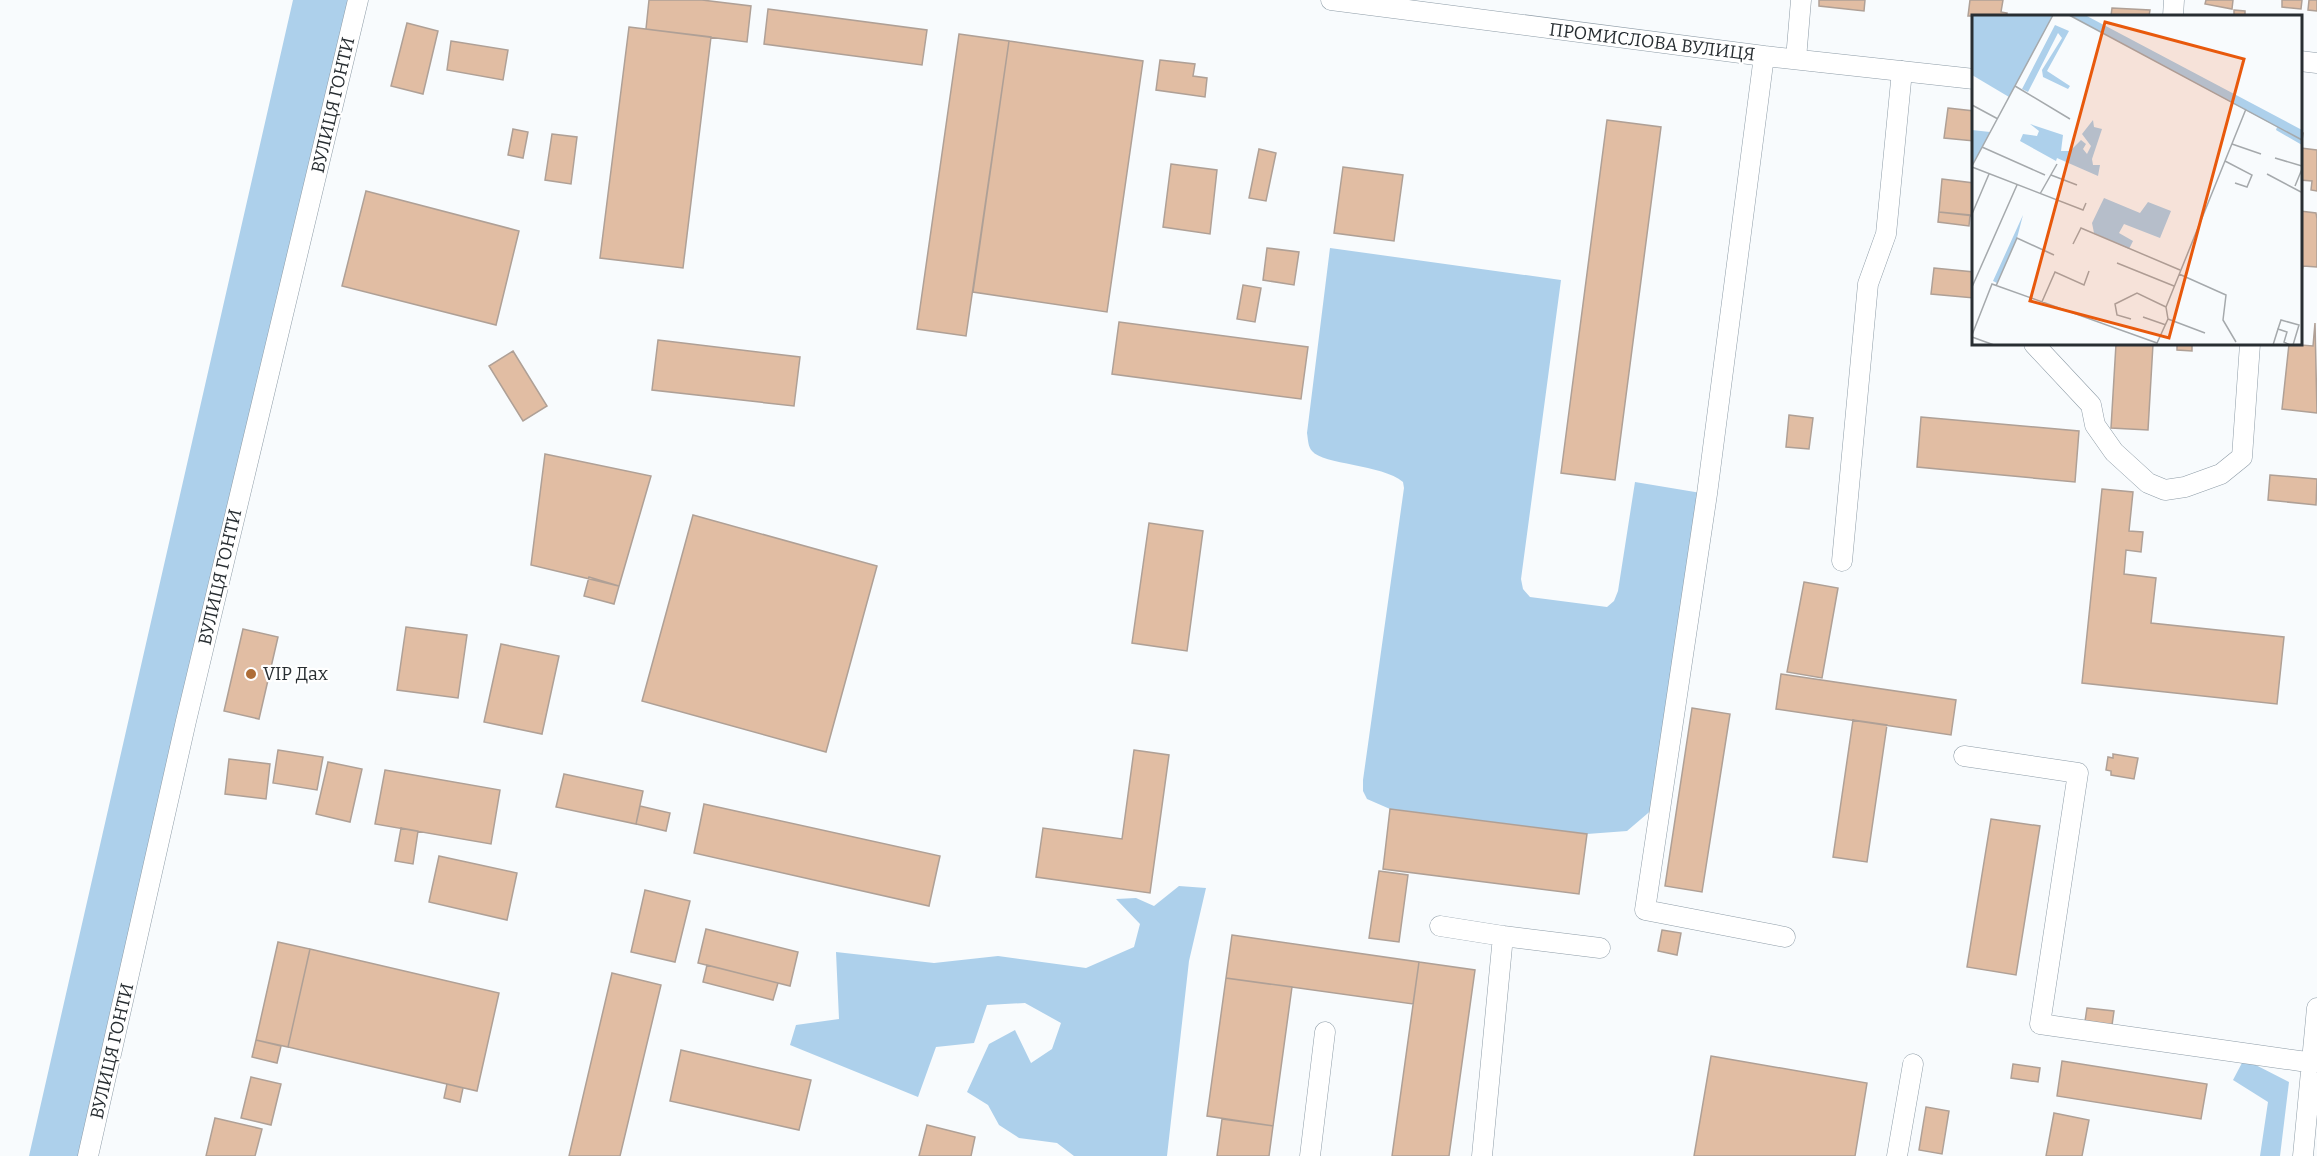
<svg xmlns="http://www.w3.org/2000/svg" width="2317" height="1156" viewBox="0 0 2317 1156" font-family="Bitter,serif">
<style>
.green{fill:#add0eb}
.building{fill:#e1bda3;stroke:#afa096;stroke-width:1.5}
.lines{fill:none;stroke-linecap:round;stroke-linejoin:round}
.minor-casing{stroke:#8e9ca7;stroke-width:21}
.minor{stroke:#fff;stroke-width:20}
.poi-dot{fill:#ae6d37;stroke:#fff;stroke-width:2}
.labels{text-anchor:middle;stroke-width:4.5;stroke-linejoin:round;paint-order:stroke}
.street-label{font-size:18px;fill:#282e32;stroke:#fff}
.poi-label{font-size:18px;fill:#282e32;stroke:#fff;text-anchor:start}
.inset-road{fill:none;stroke:#a5a9ac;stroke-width:1.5}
.view{fill:#e8590c;fill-opacity:0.15;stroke:#e8590c;stroke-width:3}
.inset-edge{fill:none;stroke:#282e32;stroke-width:3}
</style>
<rect width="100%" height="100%" fill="#f8fbfd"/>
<path class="green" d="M293 0H358L88 1156H29Z
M1330 248 1561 280 1521 579 1523 589 1530 597 1607 607 1614 601 1618 591 1635 482 1707 494 1661 802 1627 831 1587 834 1390 809 1367 799 1363 791V780L1404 488 1403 482C1382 464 1323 465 1312 451 1308 447 1308 439 1307 433Z
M1179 886 1206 888 1189 961 1167 1156H1074L1057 1143 1019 1138 999 1125 988 1105 967 1092 989 1044 1015 1030 1031 1063 1052 1049 1061 1023 1025 1003 987 1005 974 1043 936 1047 918 1097 790 1045 796 1025 839 1019 836 952 934 963 998 956 1086 968 1134 947 1140 924 1116 899 1136 898 1154 906Z
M2244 1059 2289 1082 2280 1156H2260L2268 1102 2233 1080Z"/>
<path class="building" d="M649 0H702L751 6 747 42 646 29Z
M1819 0H1865L1864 11 1819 6Z
M1970 0H2003L2001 12 2007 13 2006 16H1968Z
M2206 0H2233L2232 9 2205 4Z
M2282 0H2302L2301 9 2282 7Z
M2309 0H2317V11L2308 10Z
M2112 8 2150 10 2149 16H2111Z
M768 9 927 30 922 65 764 44Z
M2234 10 2245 11V16H2234Z
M407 23 438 31 423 94 391 86Z
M629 27 711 37 683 268 600 258Z
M959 34 1009 41 966 336 917 329Z
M451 41 508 50 503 80 447 70Z
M1009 41 1143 61 1107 312 973 292Z
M1160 60 1195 64 1193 76 1207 78 1205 97 1156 90Z
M1948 108 1974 111V141L1944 138Z
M1607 120 1661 127 1615 480 1561 473Z
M513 129 528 132 523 158 508 155Z
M2300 132 2303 133 2301 148 2317 150V191L2311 190 2312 181 2300 180Z
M552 134 577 137 571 184 545 180Z
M1259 149 1276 153 1266 201 1249 198Z
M1171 164 1217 170 1210 234 1163 227Z
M1343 167 1403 175 1394 241 1334 233Z
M1942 179 1974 183V216L1939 212Z
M366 191 519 231 496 325 342 286Z
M2300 211 2316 213 2317 219V267L2303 266 2302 271Z
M1939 212 1970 215 1969 226 1938 222Z
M1267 248 1299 252 1294 285 1263 280Z
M1934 268 1974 272V298L1931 294Z
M1243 285 1261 288 1255 322 1237 319Z
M1119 322 1308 347 1301 399 1112 374Z
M2315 323 2317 413 2282 409 2289 344 2313 346Z
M658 340 800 357 794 406 652 390Z
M2116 344H2153L2148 430 2111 428Z
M2177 344H2192V351L2177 350Z
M513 351 547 406 523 421 489 366Z
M1789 415 1813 418 1809 449 1786 447Z
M1921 417 2079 431 2075 482 1917 467Z
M545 454 651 476 619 586 531 565Z
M2270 475 2317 479 2316 505 2268 500Z
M2102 489 2133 492 2129 531 2143 532 2141 552 2126 550 2124 574 2156 578 2151 623 2284 637 2277 704 2082 683Z
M693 515 877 566 826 752 642 701Z
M1149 523 1203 531 1187 651 1132 643Z
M589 577 619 586 614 604 584 596Z
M1804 582 1838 588 1822 678 1787 672Z
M406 627 467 635 458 698 397 690Z
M243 629 278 637 259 719 224 711Z
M501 644 559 656 542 734 484 722Z
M1781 674 1956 700 1951 735 1776 709Z
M1692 708 1730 714 1702 892 1665 886Z
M1853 720 1887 725 1867 862 1833 857Z
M278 750 323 757 317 790 273 783Z
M1134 750 1169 755 1150 893 1036 877 1043 828 1122 839Z
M2113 754 2138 758 2134 779 2111 775V771L2106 770 2108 757 2113 758Z
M229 759 270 764 266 799 225 794Z
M328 762 362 769 350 822 316 814Z
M385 770 500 790 491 844 375 824Z
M564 774 643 791 636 824 556 807Z
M704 804 940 856 929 906 694 853Z
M640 806 670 813 666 831 636 824Z
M1390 809 1587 834 1579 894 1383 869Z
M1991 819 2040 826 2016 975 1967 967Z
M401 828 418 831 413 864 395 861Z
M439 856 517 873 507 920 429 902Z
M1379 871 1408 875 1399 942 1369 938Z
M645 890 690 901 675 962 631 952Z
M706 929 798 952 790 986 698 963Z
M1662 930 1681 933 1677 955 1658 951Z
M1232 935 1419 962 1413 1004 1226 978Z
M278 942 310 949 288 1047 256 1040Z
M310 949 499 993 477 1091 288 1047Z
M1419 962 1475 970 1449 1156H1392Z
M707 965 778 983 773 1000 703 982Z
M612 973 661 985 620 1156H569Z
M1226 978 1292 987 1273 1126 1207 1116Z
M2087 1008 2114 1011 2111 1032 2084 1028Z
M256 1040 281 1046 277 1063 252 1057Z
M681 1050 811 1080 799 1130 670 1101Z
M1711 1056 1867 1083 1855 1156H1694Z
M2062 1061 2207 1084 2201 1119 2057 1096Z
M2013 1064 2040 1068 2038 1082 2011 1078Z
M251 1077 281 1084 271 1125 241 1118Z
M447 1084 463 1088 460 1102 444 1098Z
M1926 1107 1949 1111 1942 1154 1919 1150Z
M2054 1113 2089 1120 2082 1156H2046Z
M215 1118 262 1129 255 1156H206Z
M1222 1119 1273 1126 1269 1156H1217Z
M927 1125 975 1137 971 1156H919Z"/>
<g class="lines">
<g class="minor-casing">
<path id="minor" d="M1331 0 1764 56 1974 79
M2173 16 2174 0
M1764 56 1707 494 1645 910 1785 937
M1796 59 1801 0
M2300 61 2317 63
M2034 344 2091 405 2095 425 2114 452 2148 483 2165 490 2185 487 2221 474 2242 457 2250 344
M1842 561 1868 284 1886 234 1902 71
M1964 756 2078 773 2040 1024 2314 1063
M1440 926 1503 936 1482 1156
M1503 936 1600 948
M88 1156 186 721 358 0
M1310 1156 1325 1032
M1897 1156 1913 1064
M2303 1156 2317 1008"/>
</g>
<use href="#minor" class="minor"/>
</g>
<circle class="poi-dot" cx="251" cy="674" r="6"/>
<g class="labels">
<g class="street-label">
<text transform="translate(1652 42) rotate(7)" y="6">ПРОМИСЛОВА ВУЛИЦЯ</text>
<text transform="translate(333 105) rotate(-77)" y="6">ВУЛИЦЯ ГОНТИ</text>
<text transform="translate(220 577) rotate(-77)" y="6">ВУЛИЦЯ ГОНТИ</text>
<text transform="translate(112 1051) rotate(-77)" y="6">ВУЛИЦЯ ГОНТИ</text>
</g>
<g class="poi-label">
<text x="263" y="680">VIP Дах</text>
</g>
</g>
<g transform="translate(1972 15)">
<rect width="330" height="330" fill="#f8fbfd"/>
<path d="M0 0H81L37 82 0 60ZM97 0H113L330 115V130L304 115 305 112ZM83 10 97 16 75 56 98 71 96 74 71 62 70 55 90 23 86 18 56 77 50 74ZM121 105 122 112 130 114 120 144 121 150H128L126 161 85 143 84 146 48 126 51 119 65 121 67 116 58 109 91 120 89 136H98L109 125 114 129 111 134 115 139 119 131 110 119ZM0 115 18 117 0 151ZM132 183 168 198 176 187 199 196 188 223 152 209 147 218 161 226 157 234 122 218 120 208ZM51 200 45 223 25 268 21 266Z" fill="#add0eb"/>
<path class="inset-road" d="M97 0 330 125M43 71 98 104M0 90 26 104M260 129 289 139M10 132 73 160M303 143 330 151M253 146 280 160 275 172 263 168M0 151 81 0M0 152 111 195 114 188M295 159 329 177M79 160 105 170M323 171 330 154M68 179 85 149M0 199 17 159M101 229 109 213 208 255M145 248 202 271M207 259 254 280 251 305 264 327M24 271 45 223 82 240M0 272 45 170M69 289 83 257 112 270 117 256M171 302 194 310M159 304 145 300 143 289 165 278 194 292M196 304 194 292 274 94M306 314 309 305 327 310 321 330M0 320 20 269 185 328 196 304 233 318M0 322 22 330M301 330 306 314 315 317 312 327 318 330"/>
<path class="view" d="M133 7 272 44 197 323 58 286Z"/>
<rect width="330" height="330" class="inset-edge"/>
</g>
</svg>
